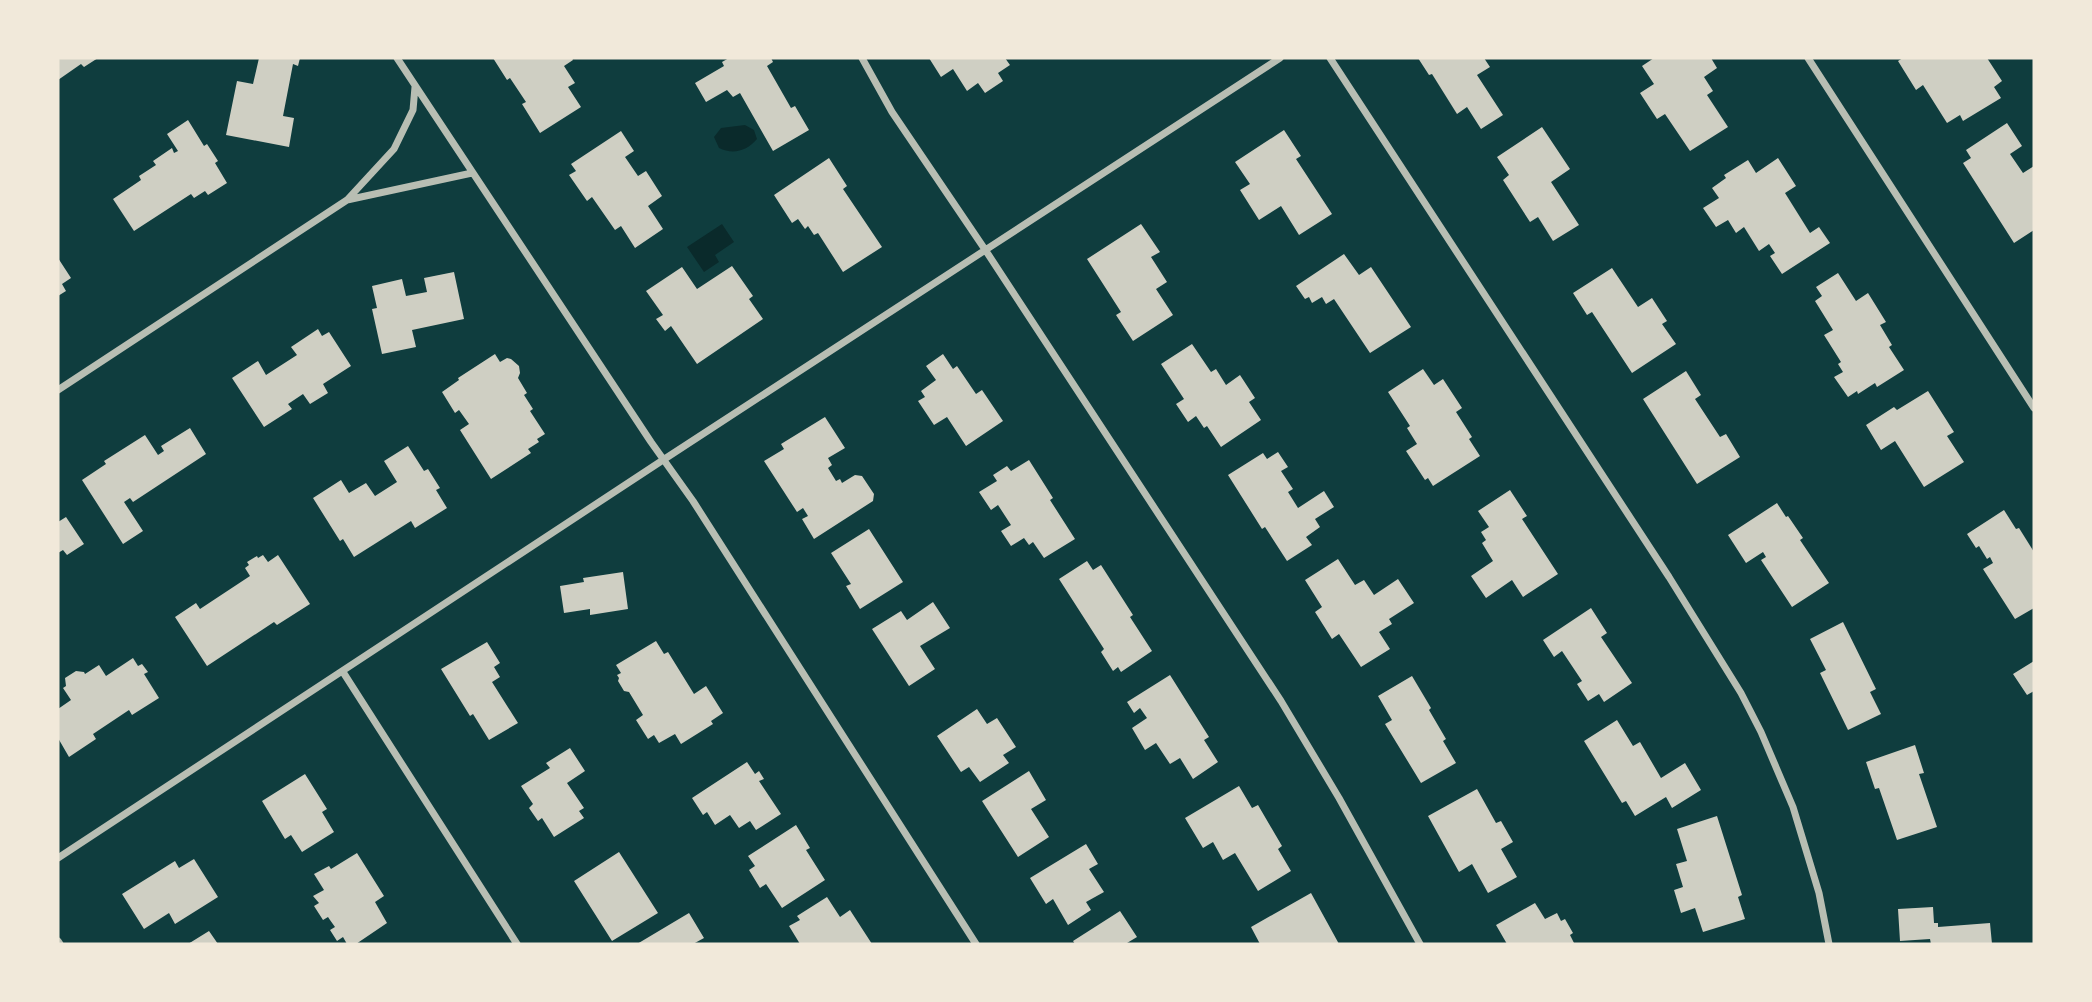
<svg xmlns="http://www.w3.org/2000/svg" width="2092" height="1002" viewBox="0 0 2092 1002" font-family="Roboto,sans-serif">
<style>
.water{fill:#0a2a2b}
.building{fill:#cfcfc3}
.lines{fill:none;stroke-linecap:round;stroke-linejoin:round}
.minor{stroke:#b8beb3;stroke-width:7}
</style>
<rect width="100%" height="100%" fill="#0f3d3e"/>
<path class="water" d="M745 125 754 130 757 139C747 151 733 155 719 148L714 137 721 128Z
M722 224 734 242 715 255 719 262 704 272 687 247Z"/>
<path class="building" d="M58 58H98L84 67 81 64 58 80Z
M259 58H300L298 66 293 64 283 116 294 118 289 147 226 135 237 81 253 84Z
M493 58H572L573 60 564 66 575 83 568 87 581 107 540 133 522 104 526 102 510 78 507 80Z
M729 58H771L773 62 767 66 791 108 795 106 809 130 773 151 740 93 733 97 727 90 706 102 695 83 724 66 722 62Z
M929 58H1005L1010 65 998 73 1003 81 985 93 978 83 967 91 953 69 941 77Z
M1418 58H1484L1490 67 1477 75 1503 115 1481 129 1467 107 1457 114 1432 74 1429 75Z
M1654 58H1669L1670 59 1672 58H1711L1717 68 1704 77 1713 91 1707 95 1728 127 1690 151 1665 114 1657 119 1640 93 1654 84 1642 66Z
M1903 58H1987L2002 81 1994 87 2001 98 1963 121 1960 115 1947 123 1923 85 1916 90 1898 61Z
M188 120 204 146 207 144 218 161 215 163 227 183 208 195 205 191 194 198 191 194 134 231 113 199 141 180 139 176 156 165 153 161 172 148 174 153 178 151 167 134Z
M2007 123 2022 146 2010 154 2023 173 2034 166V230L2014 243 1963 163 1971 158 1966 150Z
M1542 127 1570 169 1551 182 1579 225 1553 241 1538 217 1530 222 1503 180 1509 175 1497 157Z
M1284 130 1301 156 1296 159 1332 214 1299 235 1281 206 1259 220 1240 190 1250 184 1235 162Z
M621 131 634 151 625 157 638 176 646 171 662 196 648 206 663 229 635 248 621 226 615 230 592 197 587 201 569 175 576 171 571 164Z
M829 158 847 186 843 189 882 247 843 272 818 233 814 235 808 226 805 229 798 219 792 223 774 195Z
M1778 158 1796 186 1785 193 1810 233 1819 227 1830 243 1782 274 1770 256 1775 253 1769 244 1759 251 1744 227 1736 233 1728 220 1716 227 1703 208 1719 198 1712 188 1726 178 1724 175 1748 160 1756 173Z
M1141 224 1160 252 1151 257 1167 282 1156 289 1173 315 1133 341 1116 315 1121 312 1087 259Z
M1344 254 1359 275 1371 267 1411 327 1370 353 1334 299 1326 304 1322 297 1312 303 1309 297 1305 299 1296 286Z
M58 258 71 278 62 284 66 291 58 296Z
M732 266 753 296 749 299 763 319 697 364 671 326 665 331 656 319 663 315 646 291 682 267 697 289Z
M1612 268 1638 307 1652 298 1667 321 1662 324 1676 344 1632 373 1592 312 1587 315 1573 293Z
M454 272 464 319 412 330 416 347 382 354 372 309 377 308 372 286 402 279 406 296 427 292 424 278Z
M1838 273 1856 301 1868 293 1886 322 1880 325 1892 345 1889 347 1904 370 1877 387 1875 383 1858 394 1857 391 1848 397 1834 377 1843 372 1838 364 1841 362 1824 335 1833 330 1815 301 1822 296 1816 287Z
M318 329 322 336 329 332 351 366 323 384 328 393 310 404 303 394 288 404 292 409 264 427 232 378 258 361 266 375 297 355 291 347Z
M1192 344 1211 372 1216 369 1226 385 1240 375 1255 398 1249 402 1261 420 1221 447 1207 426 1204 428 1196 416 1188 422 1176 404 1184 399 1161 364Z
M495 354 500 362 507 358 511 359 519 366 520 373 518 378 527 393 524 395 533 409 530 411 545 434 537 439 539 442 528 449 531 453 491 479 460 430 469 424 459 410 455 413 442 392 459 380 458 378Z
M943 354 953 369 957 366 976 394 982 390 1003 421 966 446 947 417 934 425 918 401 925 397 921 391 936 380 926 366Z
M1423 369 1434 385 1443 379 1462 408 1456 412 1472 437 1469 439 1480 456 1433 486 1428 478 1425 480 1406 451 1417 444 1407 428 1410 426 1388 392Z
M1686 371 1701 395 1695 399 1720 437 1726 434 1740 457 1697 484 1643 399Z
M1928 391 1954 432 1947 436 1964 462 1924 487 1895 441 1881 450 1866 425 1894 407 1897 410Z
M825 417 845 448 828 458 832 465 828 468 836 481 840 479 842 483 855 475 862 476 874 494 873 501 814 539 802 519 808 516 803 508 797 512 764 461 784 449 781 444Z
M190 428 206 454 133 502 130 498 124 502 143 531 123 544 82 480 106 464 104 461 145 435 158 455 164 451 161 446Z
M408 446 424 471 428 469 440 488 436 490 447 508 415 528 411 521 354 557 343 539 340 541 313 498 341 480 349 493 366 483 375 496 397 482 384 461Z
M1278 452 1288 467 1281 471 1293 489 1288 492 1298 508 1324 491 1334 507 1315 519 1320 527 1306 537 1312 545 1287 561 1265 527 1262 529 1228 475 1263 453 1267 459Z
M1029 460 1053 498 1050 500 1075 539 1044 558 1033 542 1029 545 1024 538 1011 546 1001 531 1011 525 998 505 991 510 979 492 997 481 993 475 1007 466 1011 471Z
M1510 490 1527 516 1522 519 1558 574 1523 597 1512 580 1486 598 1471 576 1493 561 1482 543 1486 540 1481 532 1489 527 1478 511Z
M1777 503 1786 517 1788 516 1803 538 1800 540 1829 583 1792 607 1761 560 1766 557 1763 552 1746 563 1728 535Z
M2004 510 2016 529 2019 528 2034 552V608L2015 619 1983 569 1993 563 1990 557 1987 559 1979 546 1976 548 1967 534Z
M66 517 84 544 67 555 63 550 58 553V522Z
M869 529 903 582 860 609 846 586 851 584 831 553Z
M263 555 268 562 278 555 310 604 277 625 274 622 207 666 175 617 196 603 200 609 250 576 245 568 249 565 247 562 257 556 258 558Z
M1338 559 1355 585 1364 580 1374 595 1398 579 1414 603 1389 619 1392 624 1379 632 1390 649 1361 667 1339 634 1332 639 1315 612 1322 607 1305 580Z
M1087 561 1093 570 1101 565 1133 615 1130 617 1152 651 1121 672 1118 667 1113 671 1101 652 1104 649 1059 579Z
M623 572 628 609 590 615V609L564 613 560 586 584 582 583 578Z
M933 602 950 628 920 646 935 669 909 686 872 629 901 611 907 620Z
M1591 608 1607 633 1601 637 1632 683 1604 702 1599 694 1588 701 1577 684 1582 681 1562 651 1554 657 1543 640Z
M1843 622 1876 689 1870 692 1881 714 1848 730 1820 673 1826 670 1810 639Z
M656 641 664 654 668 652 694 694 706 686 723 713 711 721 713 724 681 744 675 734 659 743 654 735 648 739 636 720 643 715 629 692 624 691 618 681 619 678 617 675 621 673 616 665Z
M487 642 500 663 494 667 500 677 492 682 518 723 489 740 473 714 470 716 441 669Z
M133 658 138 666 142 664 148 672 144 674 159 698 132 715 129 710 93 734 96 739 69 757 58 738V709L71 700 63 688 66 686 65 678 76 671 84 672 85 674 99 665 106 676Z
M2034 661V691L2027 695 2013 674Z
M1170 675 1209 737 1204 740 1218 762 1193 779 1180 758 1170 764 1156 743 1145 750 1132 728 1147 718 1140 708 1134 713 1127 702Z
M1412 676 1431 708 1429 710 1446 739 1443 741 1456 763 1421 783 1385 724 1392 720 1378 696Z
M977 709 987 724 997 718 1016 747 1003 755 1009 763 980 782 969 767 961 772 937 736Z
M1617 720 1633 746 1640 742 1661 778 1685 763 1701 790 1672 808 1666 797 1635 816 1626 801 1622 803 1584 741Z
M1915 745 1924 773 1919 774 1937 827 1897 840 1879 788 1875 789 1866 762Z
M570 748 585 771 567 783 584 808 579 811 584 818 554 837 542 818 538 821 529 808 533 804 521 786 550 768 546 763Z
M747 762 755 774 759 771 764 779 759 781 781 814 756 830 750 821 739 828 730 815 715 825 707 812 703 815 692 798Z
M1029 771 1046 800 1031 809 1049 837 1018 857 982 801Z
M305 774 327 809 322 812 334 832 302 852 291 835 285 839 262 801Z
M1239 786 1252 808 1258 805 1282 846 1278 849 1291 871 1258 891 1235 853 1223 860 1213 842 1203 848 1185 818Z
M1477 789 1496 823 1501 821 1513 842 1501 849 1517 877 1488 893 1472 864 1459 872 1428 816Z
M1717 816 1742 895 1738 897 1745 919 1703 932 1695 908 1681 913 1674 890 1683 887 1676 864 1687 861 1677 829Z
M796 825 810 848 806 850 825 880 782 908 766 884 760 888 749 870 755 866 748 856Z
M1086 844 1098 864 1089 869 1104 892 1086 902 1091 910 1068 925 1053 899 1046 904 1030 878Z
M619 852 658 913 612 941 574 881Z
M357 853 384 896 375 902 387 923 356 944H347L343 937 337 941 330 930 335 927 330 920 328 917 323 920 314 906 319 903 313 896 324 890 314 874 329 866 331 869Z
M194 859 218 897 175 924 169 913 144 929 122 894 175 861 179 868Z
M1311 893 1339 944H1260L1251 927Z
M827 897 840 917 850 910 872 944H800L789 926 800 920 797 916Z
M1535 903 1545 919 1557 913 1561 921 1565 919 1573 933 1570 935 1574 943 1507 944 1496 925Z
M1933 907 1934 923H1938V927L1990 923 1992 944H1931L1930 939 1900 941 1898 909Z
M1120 911 1137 937 1127 943 1128 944H1075L1073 941Z
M689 913 704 938 693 944H637Z
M209 931 218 944H188Z"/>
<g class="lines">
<path class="minor" d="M397 58 651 442 693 501 976 944
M862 58 892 112 986 251 1281 701 1339 798 1420 944
M1330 58 1669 577 1741 693 1761 732 1793 807 1819 893 1829 944
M1808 58 2034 408
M347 200 472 173
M58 390 347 200 394 149 413 110 415 87
M343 672 517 944
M58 858 663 460 1280 58
M58 941 60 944"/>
</g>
<rect width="2092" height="1002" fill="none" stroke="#f1e9da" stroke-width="119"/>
</svg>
